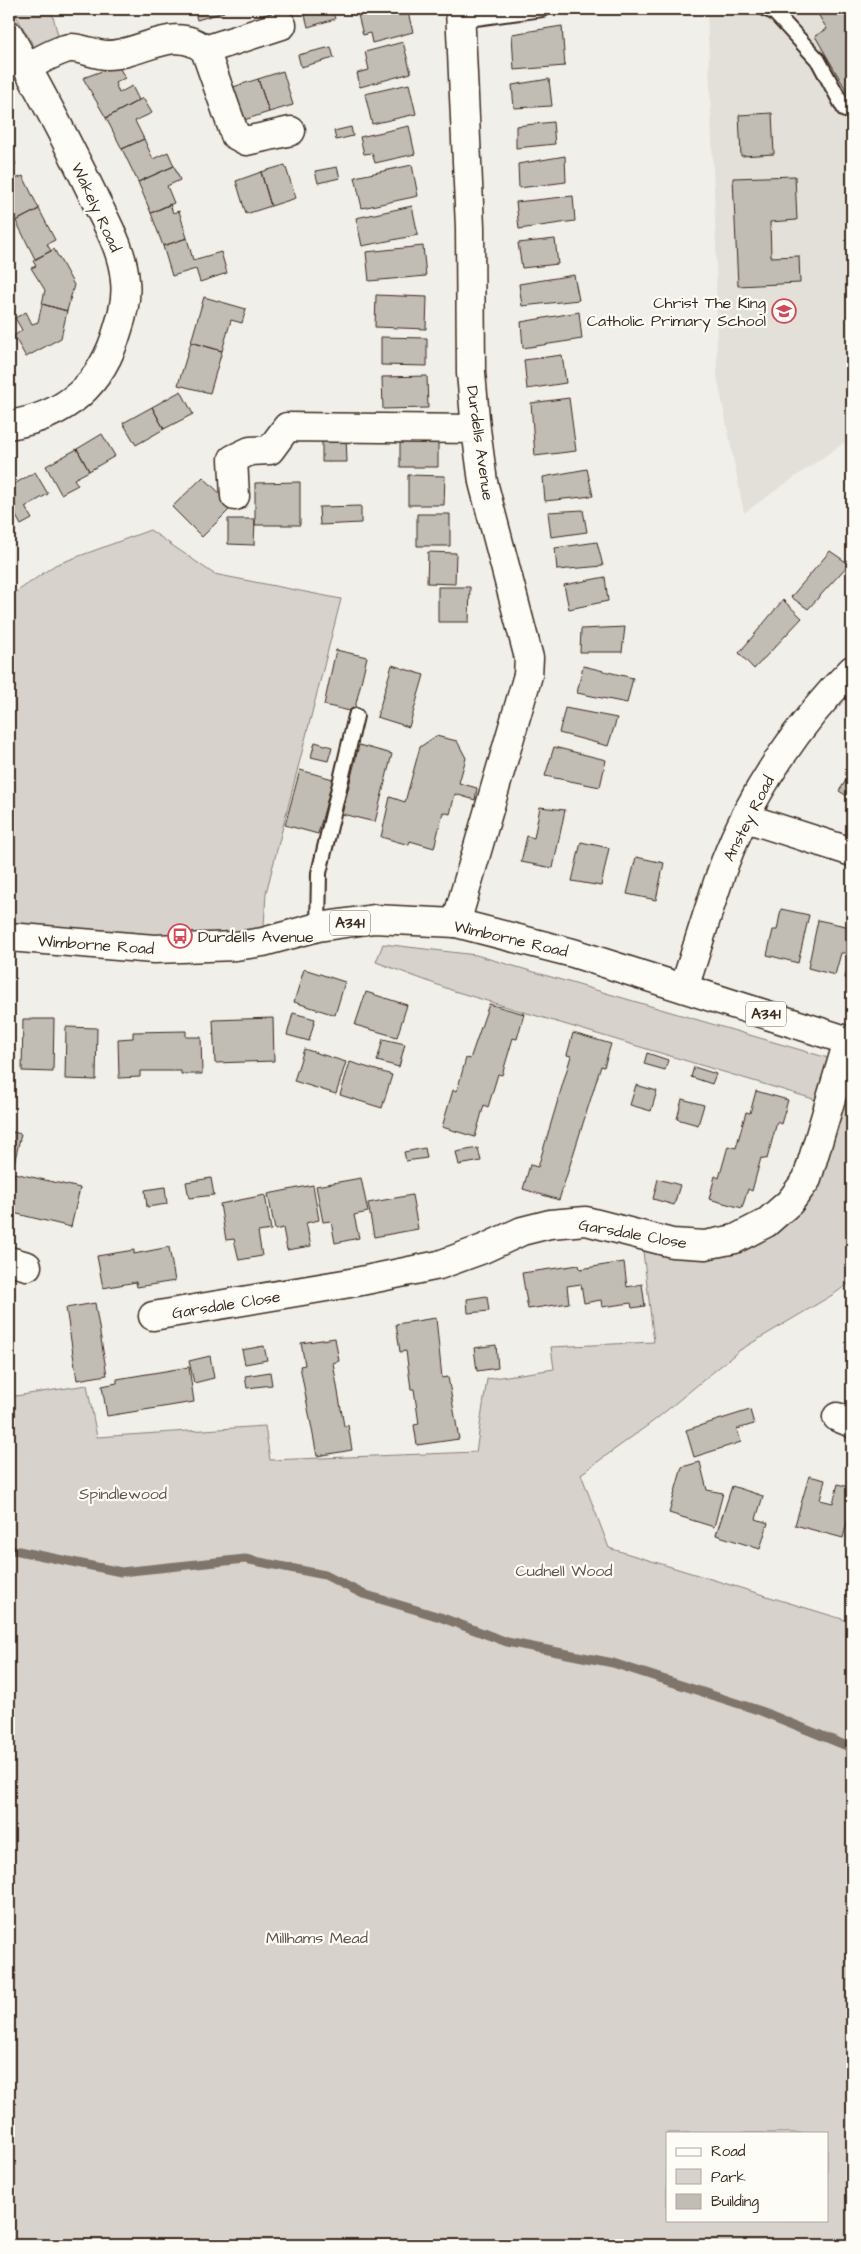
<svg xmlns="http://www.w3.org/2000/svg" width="861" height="2254" viewBox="0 0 861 2254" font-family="'Architects Daughter',sans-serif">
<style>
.built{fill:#e3e0da}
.green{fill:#d7d2cc;stroke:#897e75;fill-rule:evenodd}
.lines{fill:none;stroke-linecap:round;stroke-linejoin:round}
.stream{stroke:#80746b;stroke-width:9}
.building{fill:#c1bcb4;stroke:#3b2a1e}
.lane-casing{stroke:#3b2a1e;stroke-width:18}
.street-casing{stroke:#3b2a1e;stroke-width:31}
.primary-casing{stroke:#3b2a1e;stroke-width:31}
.lane{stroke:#fdfcf7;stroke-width:14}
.street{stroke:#fdfcf7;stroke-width:28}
.primary{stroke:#fdfcf7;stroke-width:28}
.labels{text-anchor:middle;stroke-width:4.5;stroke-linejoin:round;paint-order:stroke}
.shield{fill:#fdfcf7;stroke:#75695f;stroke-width:1}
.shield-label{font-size:15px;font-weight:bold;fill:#3b2a1e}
.street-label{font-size:16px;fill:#3b2a1e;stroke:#fdfcf7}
.poi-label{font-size:16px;fill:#3b2a1e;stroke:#fdfcf7;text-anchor:end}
.park-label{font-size:16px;fill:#62544a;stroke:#fdfcf7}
</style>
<rect width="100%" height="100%" fill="#f1efea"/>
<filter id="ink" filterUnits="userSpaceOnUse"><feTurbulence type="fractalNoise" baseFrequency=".02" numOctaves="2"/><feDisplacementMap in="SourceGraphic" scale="10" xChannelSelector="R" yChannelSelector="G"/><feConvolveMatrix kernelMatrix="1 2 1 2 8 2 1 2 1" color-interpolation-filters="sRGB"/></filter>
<g filter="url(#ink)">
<path class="built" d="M707 9H852V437L744 513 717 376 716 246Z"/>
<path class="green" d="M12 9H51L59 39 36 50Z
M150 530 214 574 341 599 266 893 263 942 9 937V597L55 565Z
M383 944 476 955 852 1065V1281L834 1294 740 1350 655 1420 581 1474 609 1548 852 1622V2245H9V1397L87 1385 97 1437 265 1426 270 1460 476 1452 487 1379 554 1369 551 1347 654 1342 641 1235 705 1245 790 1202 830 1104 454 991 376 962ZM667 2133H827V2220H667Z"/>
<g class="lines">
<path class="stream" d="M9 1549 121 1572 245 1559 325 1575 363 1594 440 1617 507 1642 613 1663 761 1711 852 1748"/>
</g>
<path class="building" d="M194 9H223L224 12 197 20Z
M326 9H332L335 19 308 27 305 15Z
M381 9H407L413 32 372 43 370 33 363 35 358 15Z
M815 9H852V93L849 95 815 36 827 29Z
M562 26 565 66 514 70 512 34Z
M403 42 411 73 360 87 357 73 369 70 365 52Z
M331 47 334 58 301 67 298 55Z
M118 65 125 78 115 83 119 93 132 86 139 100 106 118 83 78Z
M283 71 293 105 269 112 258 79Z
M258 79 269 112 244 120 233 87Z
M549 79 552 106 514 108 512 85Z
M409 84 416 114 372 124 365 94Z
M143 98 152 113 135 121 144 139 122 149 106 118Z
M772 113 774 154 741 156 739 115Z
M553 122 555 144 516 148V126Z
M409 126 415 154 375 163 372 153 364 154 360 137Z
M351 127 353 136 336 140 334 131Z
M144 139 153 159 168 152 174 166 138 182 122 149Z
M9 149 16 164 9 168 13 174 9 176Z
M565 156 566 182 519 188 518 164Z
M285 165 296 198 271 206 261 172Z
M412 165 418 196 362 208 355 177Z
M174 166 180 180 167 186 174 203 151 213 138 182Z
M337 167 340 178 318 183 315 171Z
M261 172 271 206 246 214 236 181Z
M13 174 15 179 23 176 39 209 16 221 9 208V176Z
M795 176 797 220 770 222 771 257 799 256 800 283 738 286 733 178Z
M573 196 575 221 519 229 516 202Z
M170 204 173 213 179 211 187 238 163 246 151 213Z
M412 206 418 235 362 246 356 218Z
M39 209 55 240 47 244 51 251 35 259 16 221Z
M187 238 193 260 221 252 227 273 200 282 196 269 172 276 163 246Z
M555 239 558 264 522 268 518 243Z
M423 246 426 276 369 281 366 252Z
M54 249 74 285 67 311 42 304 45 290 31 268 36 266 33 261Z
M574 275 579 300 522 306 519 284Z
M376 295 427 297 426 329 375 327Z
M204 297 246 309 242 323 231 320 222 351 191 342Z
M42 304 67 311 61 338 26 357 14 336 22 330 15 318 26 312 32 324 38 322Z
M579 312 582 339 523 348 521 322Z
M381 337 427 338V366L381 365Z
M191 342 222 351 210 393 178 385Z
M562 355 566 383 527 389 524 360Z
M427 376 428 408 383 409 382 377Z
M181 391 193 414 164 429 152 407Z
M569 398 576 451 535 456 531 403Z
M152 407 164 429 136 445 123 423Z
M102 434 115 456 89 471 77 449Z
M346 436 347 462H322V437Z
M400 437 438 438V467H400Z
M77 449 89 471 74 479 78 485 61 494 46 466Z
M587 469 593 496 545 501 543 477Z
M35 472 48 494 25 507 32 519 21 525 9 503V487Z
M408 475 445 476 444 505H408Z
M203 477 233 506 202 537 172 507Z
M300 482V525H255V483Z
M9 503 15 513 9 516Z
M361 506V523L320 525 319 507Z
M583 510 587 532 551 537 548 512Z
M417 514H450V546H417Z
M228 519H255L254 545 228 544Z
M597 542 603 566 557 570 555 548Z
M830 551 849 564 808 609 791 597Z
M428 552 456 553 455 584 427 583Z
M605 577 608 601 569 609 564 585Z
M438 587H470L469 622H438Z
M783 600 802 618 754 669 739 653Z
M625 627 622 652H580L581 629Z
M336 650 367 657 354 712 324 705Z
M392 665 424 675 409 727 377 717Z
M583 666 633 678 627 703 577 693Z
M565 708 617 718 608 746 559 733Z
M436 736 457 741 466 758 459 783 477 788 475 800 455 794 450 814 443 812 434 848 410 841 409 845 381 837 390 797 405 802 420 747Z
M315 742 332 747 328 761 311 757Z
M359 745 392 754 375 822 342 814Z
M554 747 606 760 600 787 545 776Z
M300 770 333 779 318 834 285 825Z
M852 771V799L839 791Z
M540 807 565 810 553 868 521 862 527 836 534 838Z
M581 842 609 848 601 886 572 881Z
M636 857 664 863 656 900 627 894Z
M781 909 809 915 798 963 767 955 773 930H777Z
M818 920 850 927 846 953H841L835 975 808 968Z
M850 956H852V980L845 978Z
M304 969 345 982 335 1015 294 1002Z
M366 992 407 1005 397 1037 355 1025Z
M489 1004 524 1014 517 1039 513 1038 502 1075 498 1074 488 1107 484 1105 475 1137 442 1127 453 1090 457 1091 466 1058 470 1059Z
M9 1012H13V1065H9Z
M293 1013 315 1019 309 1041 287 1035Z
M273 1018 274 1061 215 1063 213 1020Z
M23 1019H54L53 1072 22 1071Z
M66 1027 97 1028 96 1080 65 1079Z
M186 1031V1037H201L202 1074H181V1071H140V1077L119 1078 118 1039 133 1038V1032Z
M573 1033 611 1044 604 1067 601 1066 559 1200 523 1189 530 1165 538 1167 571 1056 567 1055Z
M383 1039 405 1044 399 1067 377 1061Z
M304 1049 346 1062 336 1094 294 1081Z
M647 1053 668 1060 665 1070 644 1064Z
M350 1062 392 1075 382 1108 340 1095Z
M694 1067 716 1074 712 1084 691 1077Z
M636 1085 657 1091 651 1111 630 1105Z
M756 1091 788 1100 781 1124 777 1122 767 1159 761 1158 752 1191 748 1189 742 1208 709 1199 715 1176 719 1178 728 1146 736 1148 746 1112 750 1113Z
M682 1099 704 1105 698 1125 677 1119Z
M9 1131 21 1134 9 1185Z
M425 1148 427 1158 406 1161 404 1152Z
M478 1148 481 1161 459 1165 456 1152Z
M14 1173 80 1188 71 1227 9 1212V1197Z
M211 1178 214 1195 189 1198 186 1182Z
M361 1178 368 1212 354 1215 359 1238 335 1243 331 1221 323 1222 316 1186Z
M658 1179 680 1185 674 1205 653 1199Z
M313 1185 319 1220 306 1223 311 1246 287 1250 283 1228 275 1230 268 1194Z
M165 1187 167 1204 147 1207 145 1190Z
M265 1195 271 1230 258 1232 262 1256 239 1260 234 1239 226 1240 220 1204Z
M412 1195 418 1229 374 1237 368 1203Z
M169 1247 175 1281 137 1287 136 1282 103 1288 97 1256 134 1250V1254Z
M624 1262 627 1287 642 1284 645 1306 632 1308 631 1303 602 1307 601 1300 584 1303 581 1284 567 1286 569 1303 528 1309 522 1273 579 1265 580 1269Z
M487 1296 489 1311 468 1313 467 1299Z
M95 1303 107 1375 77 1380 66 1308Z
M436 1318 442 1378 448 1377 459 1439 417 1445 414 1425 419 1424 414 1389H411L406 1351 400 1352 396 1324Z
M335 1338 339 1361 333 1363 344 1426 348 1425 352 1450 317 1456 300 1366 305 1365 301 1343Z
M496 1345 498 1368 477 1371 474 1348Z
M264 1346 267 1360 245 1364 242 1350Z
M210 1356 214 1378 194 1383 189 1361Z
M189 1367 194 1402 107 1416 102 1386 117 1383V1379Z
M270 1372 272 1385 247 1388 245 1376Z
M750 1410 754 1424 737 1429 741 1442 694 1457 686 1430Z
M700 1462 707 1490 723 1493 714 1527 669 1513 682 1467Z
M809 1476 825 1480 820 1500 833 1503 838 1484 852 1488V1504L843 1538 795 1525Z
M732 1486 763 1496 756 1519 768 1523 760 1549 716 1535Z"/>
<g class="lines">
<g class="lane-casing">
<path id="lane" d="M766 9 774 12 818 60 845 110
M461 20 542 9
M318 927 319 873 356 716"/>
</g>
<g class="street-casing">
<path id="street" d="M9 35C38 87 66 139 92 193 105 221 123 249 125 281 127 297 123 314 118 329 102 385 66 416 9 425
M205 50 235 135 246 141 291 131
M27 67C39 61 52 53 65 49 77 45 94 55 107 55 141 55 175 23 205 50L282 25
M235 496 233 459 250 451 270 450 287 427 476 429
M746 818 852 852
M456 923 528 675 529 658 483 482 476 429 471 373 470 227 460 9
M684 988C698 946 710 903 725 862 751 793 800 721 852 670
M9 1261 27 1266
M153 1316 356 1282 439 1265 483 1249 522 1231 550 1224 586 1221 672 1243 705 1245 735 1239 766 1223 790 1202 807 1179 848 1041
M837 1417 852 1423"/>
</g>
<g class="primary-casing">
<path id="primary" d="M9 937 154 949 236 946 263 942 318 927 374 919 456 923 573 953 852 1042"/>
</g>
<use href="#lane" class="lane"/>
<use href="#street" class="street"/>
<use href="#primary" class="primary"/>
</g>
</g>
<defs>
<g id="school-ring" transform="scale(1.25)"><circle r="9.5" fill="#fdfcf7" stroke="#d1495b" stroke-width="1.5"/><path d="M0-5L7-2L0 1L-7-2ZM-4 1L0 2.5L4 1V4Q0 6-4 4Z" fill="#d1495b"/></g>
<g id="bus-ring" transform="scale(1.25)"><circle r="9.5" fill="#fdfcf7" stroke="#d1495b" stroke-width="1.5"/><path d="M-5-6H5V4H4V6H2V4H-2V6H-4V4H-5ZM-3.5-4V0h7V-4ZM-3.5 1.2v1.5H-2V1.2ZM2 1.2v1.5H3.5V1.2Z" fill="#d1495b"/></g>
</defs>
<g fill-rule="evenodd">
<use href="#school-ring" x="784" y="311"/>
<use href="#bus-ring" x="180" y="936"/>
</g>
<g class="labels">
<g class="shield">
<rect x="330" y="910.5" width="40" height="25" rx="4"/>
<rect x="746" y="1001.5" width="40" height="25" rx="4"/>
</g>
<g class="shield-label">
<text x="350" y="928">A341</text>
<text x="766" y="1019">A341</text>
</g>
<g class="street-label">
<text transform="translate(97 207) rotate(65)" y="6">Wakely Road</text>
<text transform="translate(481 443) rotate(82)" y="6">Durdells Avenue</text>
<text transform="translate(748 818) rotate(-63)" y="6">Anstey Road</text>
<text transform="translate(511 938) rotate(13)" y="6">Wimborne Road</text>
<text transform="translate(96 944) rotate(4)" y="6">Wimborne Road</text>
<text transform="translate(633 1233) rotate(10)" y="6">Garsdale Close</text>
<text transform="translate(226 1304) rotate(-9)" y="6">Garsdale Close</text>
</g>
<g class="poi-label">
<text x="766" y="308">Christ The King<tspan x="766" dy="18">Catholic Primary School</tspan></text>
<text x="198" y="942" text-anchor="start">Durdells Avenue</text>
</g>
<g class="park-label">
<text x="123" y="1499">Spindlewood</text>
<text x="564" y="1576">Cudnell Wood</text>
<text x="317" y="1943">Millhams Mead</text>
</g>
</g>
<rect width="861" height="2254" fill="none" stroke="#fdfcf7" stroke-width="30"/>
<rect x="15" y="15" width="831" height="2224" fill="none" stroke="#3b2a1e" stroke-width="2" filter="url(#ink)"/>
<rect x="666" y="2132" width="162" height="90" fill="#fdfcf7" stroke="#afa8a0"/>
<rect x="676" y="2148" width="25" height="8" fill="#fdfcf7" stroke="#afa8a0"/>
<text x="711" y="2156" font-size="15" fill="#3b2a1e">Road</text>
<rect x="676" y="2169" width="25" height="15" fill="#d7d2cc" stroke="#afa8a0"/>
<text x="711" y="2182" font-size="15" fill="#3b2a1e">Park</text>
<rect x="676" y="2194" width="25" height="15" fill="#c1bcb4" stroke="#afa8a0"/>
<text x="711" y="2206" font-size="15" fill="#3b2a1e">Building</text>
</svg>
